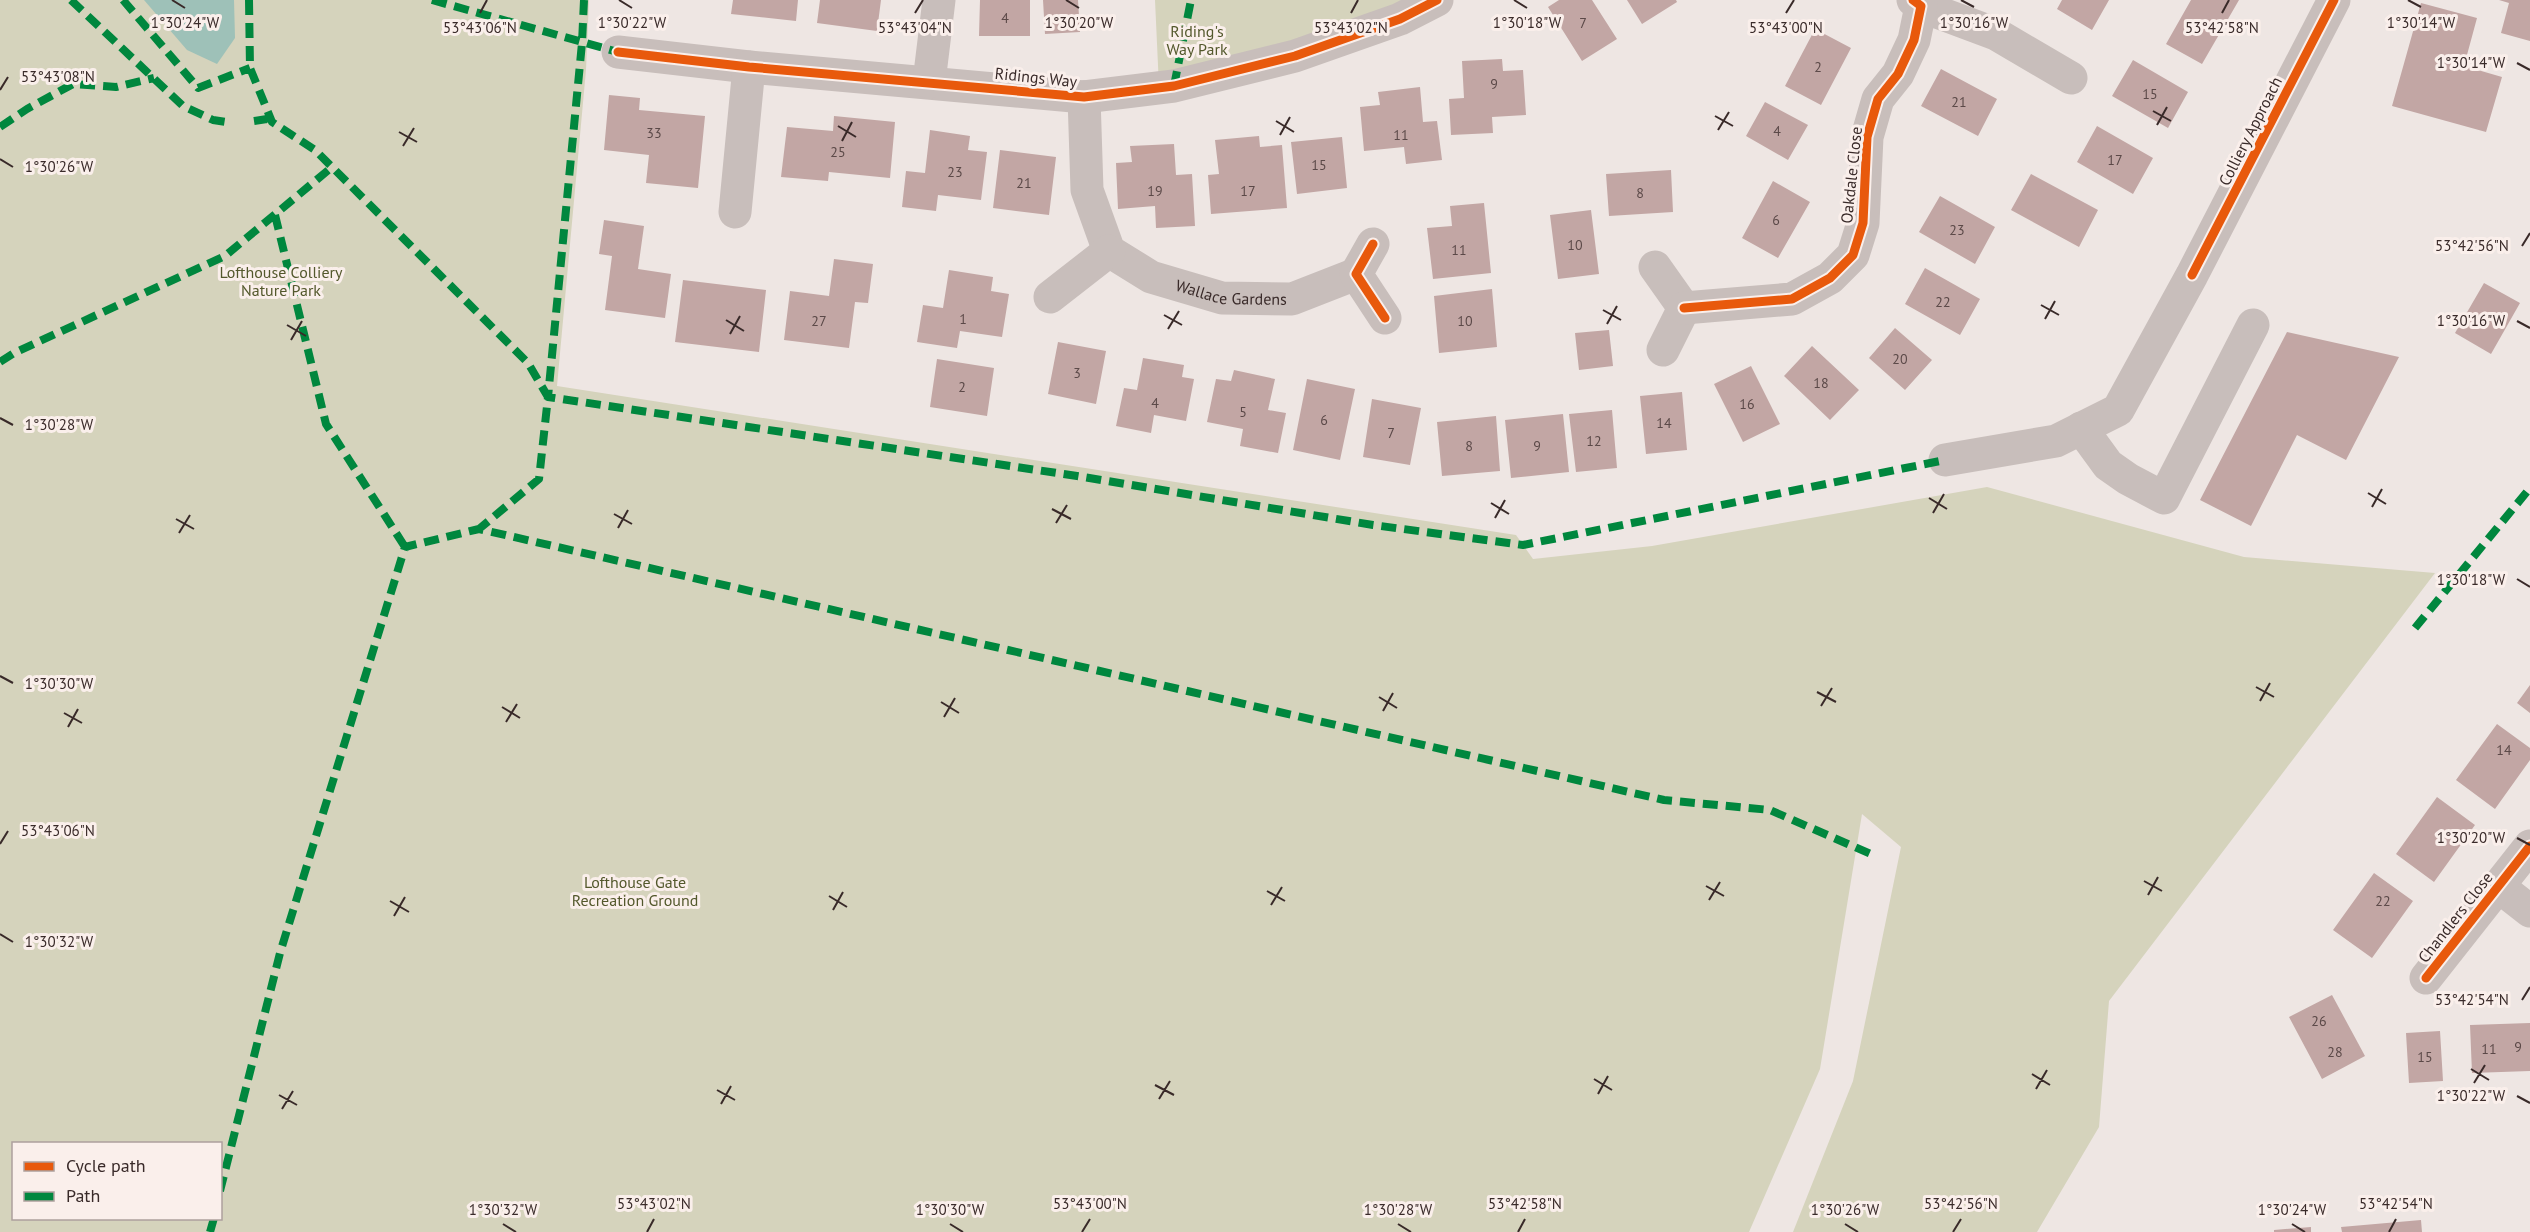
<svg xmlns="http://www.w3.org/2000/svg" width="2530" height="1232" viewBox="0 0 2530 1232" font-family="'PT Sans',sans-serif">
<style>
.green{fill:#d5d3bc;fill-rule:evenodd}
.water{fill:#9ec1b8}
.building{fill:#c2a6a4}
.lines{fill:none;stroke-linecap:round;stroke-linejoin:round}
.minor{stroke:#c8bebb;stroke-width:33}
.quiet{stroke:#00873e;stroke-width:8;stroke-dasharray:15 8;stroke-linecap:butt}
.cycleway-casing{stroke:#faefeb;stroke-width:13}
.cycleway{stroke:#e8590c;stroke-width:9}
.ticks{fill:none;stroke:#392a29;stroke-width:2}
.labels{text-anchor:middle;stroke-width:6;stroke-linejoin:round;paint-order:stroke}
.number-label{font-size:14px;fill:#5b4948}
.park-label{font-size:16px;fill:#53582c;stroke:#faefeb}
.street-label{font-size:16px;fill:#392a29;stroke:#faefeb}
.ticks-label{font-size:15px;text-anchor:middle;fill:#392a29;stroke:#faefeb;stroke-width:6;stroke-linejoin:round;paint-order:stroke}
</style>
<rect width="100%" height="100%" fill="#eee6e3"/>
<path class="green" d="M0 0H589L586 70 557 386 1516 535 1533 559 1652 546 1987 487 2244 557 2435 573 2109 1001 2099 1127 2037 1232H1793L1853 1081 1901 847 1862 814 1820 1069 1749 1232H0ZM14 1144H220V1218H14Z
M1155 0H1437L1159 87Z"/>
<path class="water" d="M144 0H234L235 38 217 64 187 50Z"/>
<path class="building" d="M733 0H798L796 21 731 14Z
M820 0H881L877 31 817 23Z
M980 0H1030V36H979Z
M1043 0H1078L1080 32 1045 34Z
M1559 0H1592L1617 39 1582 61 1548 7Z
M1627 0H1676L1677 2 1642 24Z
M2062 0H2109L2092 30 2057 9Z
M2191 0H2239L2202 64 2166 44Z
M2530 0V41L2501 33 2509 3 2499 0Z
M2421 3 2477 18 2464 66 2502 77 2486 132 2392 106Z
M1815 29 1851 48 1821 105 1785 86Z
M1502 59 1503 71 1523 70 1526 115 1492 117 1493 133 1451 135 1449 99 1464 98 1462 61Z
M2133 60 2188 92 2168 128 2112 96Z
M1941 69 1997 99 1978 136 1921 106Z
M1420 87 1423 122 1437 121 1442 160 1406 164 1404 147 1364 151 1360 107 1380 105 1378 92Z
M609 95 640 98 639 110 705 116 698 188 646 183 649 155 604 150Z
M1765 102 1808 125 1788 160 1746 136Z
M834 116 895 122 890 178 829 172 828 181 781 177 787 127 833 131Z
M2097 126 2153 158 2133 194 2077 162Z
M930 130 970 136 968 150 987 152 981 200 938 195 936 211 902 207 906 171 925 173Z
M1259 136 1260 147 1282 145 1287 208 1211 214 1208 175 1219 174 1215 140Z
M1342 137 1347 188 1297 194 1291 142Z
M1174 144 1176 175 1192 174 1195 226 1156 228 1155 206 1118 209 1116 163 1132 162 1130 146Z
M1000 150 1056 157 1049 215 993 208Z
M1671 170 1673 212 1609 216 1606 174Z
M2031 174 2098 210 2079 247 2011 210Z
M1773 181 1810 202 1778 258 1742 238Z
M1940 196 1995 227 1975 264 1919 232Z
M1484 203 1491 273 1433 279 1427 228 1452 226 1450 206Z
M1591 210 1599 274 1558 279 1550 215Z
M604 220 644 226 638 269 671 274 665 318 605 310 612 256 599 254Z
M834 259 873 264 868 303 855 302 849 348 784 340 790 291 829 296Z
M1925 268 1980 299 1960 335 1905 304Z
M949 270 993 277 991 291 1009 294 1002 337 960 331 957 348 917 342 923 305 943 308Z
M683 280 766 290 759 352 675 342Z
M2484 283 2520 303 2491 354 2455 333Z
M1492 289 1497 347 1439 353 1434 296Z
M1895 328 1932 360 1905 390 1869 358Z
M1609 330 1613 366 1579 370 1575 333Z
M2287 332 2399 357 2346 460 2297 435 2251 526 2200 500Z
M1058 342 1106 351 1096 404 1048 394Z
M1812 346 1859 390 1830 420 1784 376Z
M1143 358 1184 365 1182 377 1194 379 1186 421 1154 415 1151 433 1116 426 1124 388 1137 390Z
M937 359 994 368 987 416 930 407Z
M1751 366 1780 424 1743 442 1714 384Z
M1234 370 1275 379 1268 410 1286 413 1278 453 1240 446 1243 429 1207 422 1216 379 1231 381Z
M1307 379 1355 389 1340 460 1293 450Z
M1682 392 1687 450 1646 454 1640 396Z
M1372 399 1421 408 1410 465 1363 457Z
M1612 410 1617 468 1576 472 1569 414Z
M1563 414 1569 472 1511 478 1505 420Z
M1496 416 1500 471 1442 476 1437 422Z
M2530 685V713L2517 703Z
M2497 724 2530 748V760L2495 809 2456 780Z
M2437 797 2475 825 2434 882 2396 854Z
M2374 873 2413 901 2372 958 2333 930Z
M2332 995 2365 1056 2322 1079 2289 1017Z
M2530 1023V1071L2472 1073 2470 1025Z
M2440 1031 2443 1081 2409 1083 2406 1033Z
M2421 1220 2422 1232H2342L2341 1227Z
M2311 1227V1232H2274V1230Z"/>
<g class="lines">
<g class="minor">
<path d="M1921 6 1996 34 2071 78"/>
<path d="M618 52 749 67 1084 97 1174 86 1295 56 1400 19 1437 0"/>
<path d="M929 82 939 0"/>
<path id="s1" d="M1084 97 1087 190 1109 251 1151 277 1222 298 1292 299 1356 274"/>
<path d="M735 212 749 67"/>
<path d="M1373 244 1356 274 1385 318"/>
<path d="M1655 267 1684 308 1663 350"/>
<path d="M1050 297 1109 251"/>
<path d="M1684 308 1792 299 1830 278 1853 255 1863 223 1867 137 1878 99 1898 74 1914 40 1921 6 1913 0"/>
<path d="M2081 428 2108 465 2128 479 2164 498 2253 325"/>
<path d="M1945 460 2056 441 2118 410 2192 275 2334 0"/>
<path d="M2498 886 2530 911"/>
<path d="M2426 978 2530 846"/>
</g>
<path class="quiet" d="M71 0 183 106 213 120 232 123
M123 0 198 88 250 68
M249 0 250 68 272 122 315 150 528 363 548 397 539 479 479 529
M432 0 618 52
M584 0 582 43 548 397 1077 476 1373 525 1523 545 1945 460
M1174 86 1191 0
M254 121 267 119 272 122
M0 127 27 109 73 84 116 87 154 78
M275 215 326 424 405 547
M0 362 14 353 225 256 332 167
M2415 628 2530 488
M220 1191 280 953 405 547 479 529 1664 800 1770 810 1873 855
M210 1232 214 1218"/>
<g class="cycleway-casing">
<path id="cycleway" d="M618 52 749 67 1084 97 1174 86 1295 56 1400 19 1437 0
M1373 244 1356 274 1385 318
M2192 275 2334 0
M1684 308 1792 299 1830 278 1853 255 1863 223 1867 137 1878 99 1898 74 1914 40 1921 6 1913 0
M2426 978 2530 846"/>
</g>
<use href="#cycleway" class="cycleway"/>
</g>
<path class="ticks" d="M172 0 185 8M619 0 632 8M1066 0 1079 8M1514 0 1527 8M1961 0 1974 7M2408 0 2421 7M480 13 487 0M915 13 923 0M1351 13 1358 0M1786 13 1794 0M2222 13 2229 0M2517 63 2530 70M0 90 8 77M2153 111 2171 121M1715 116 1733 126M1276 121 1294 132M2157 125 2167 107M838 126 856 137M1718 130 1729 112M399 132 417 142M1280 135 1290 117M842 141 852 122M403 146 414 128M0 159 13 167M2522 246 2530 233M2041 305 2059 315M1603 310 1621 320M1164 315 1182 325M2045 319 2055 301M726 320 744 331M2517 321 2530 328M1607 324 1617 306M287 325 306 336M1168 329 1179 311M730 334 740 316M291 340 302 321M0 418 13 425M2368 493 2386 504M1929 498 1947 509M1491 503 1509 514M2372 507 2382 489M1052 509 1071 519M1933 513 1944 494M614 514 632 524M1495 518 1505 500M176 519 194 529M1056 523 1067 505M618 528 628 510M179 533 190 515M2517 579 2530 587M0 676 13 683M2256 687 2274 697M1817 692 1836 702M1379 697 1397 708M2260 701 2270 683M941 702 959 713M1821 706 1832 688M502 707 520 718M1383 711 1393 693M64 713 82 723M944 717 955 698M506 722 517 704M68 727 78 709M2517 838 2530 845M0 844 8 831M2144 881 2162 891M1706 886 1724 896M1267 891 1285 901M2148 895 2158 877M829 896 847 907M1709 900 1720 882M390 901 409 912M1271 905 1282 887M833 910 843 892M394 916 405 897M0 934 13 942M2522 1000 2530 987M2471 1069 2489 1080M2032 1074 2050 1085M1594 1079 1612 1090M2474 1083 2485 1065M1155 1085 1174 1095M2036 1089 2047 1070M717 1090 735 1100M1598 1094 1608 1076M279 1095 297 1105M2517 1096 2530 1103M1159 1099 1170 1081M721 1104 731 1086M282 1109 293 1091M503 1224 516 1232M950 1224 963 1232M1398 1224 1411 1232M1845 1224 1858 1232M2292 1224 2305 1232M647 1232 654 1219M1082 1232 1090 1219M1518 1232 1525 1219M1953 1232 1961 1219M2389 1232 2396 1219"/>
<g class="labels">
<g class="number-label">
<text x="1005" y="23">4</text>
<text x="1583" y="28">7</text>
<text x="1818" y="72">2</text>
<text x="1494" y="89">9</text>
<text x="2150" y="99">15</text>
<text x="1959" y="107">21</text>
<text x="1777" y="136">4</text>
<text x="654" y="138">33</text>
<text x="1401" y="140">11</text>
<text x="838" y="157">25</text>
<text x="2115" y="165">17</text>
<text x="1319" y="170">15</text>
<text x="955" y="177">23</text>
<text x="1024" y="188">21</text>
<text x="1155" y="196">19</text>
<text x="1248" y="196">17</text>
<text x="1640" y="198">8</text>
<text x="1776" y="225">6</text>
<text x="1957" y="235">23</text>
<text x="1575" y="250">10</text>
<text x="1459" y="255">11</text>
<text x="1943" y="307">22</text>
<text x="963" y="324">1</text>
<text x="819" y="326">27</text>
<text x="1465" y="326">10</text>
<text x="1900" y="364">20</text>
<text x="1077" y="378">3</text>
<text x="1821" y="388">18</text>
<text x="962" y="392">2</text>
<text x="1155" y="408">4</text>
<text x="1747" y="409">16</text>
<text x="1243" y="417">5</text>
<text x="1324" y="425">6</text>
<text x="1664" y="428">14</text>
<text x="1391" y="438">7</text>
<text x="1594" y="446">12</text>
<text x="1469" y="451">8</text>
<text x="1537" y="451">9</text>
<text x="2504" y="755">14</text>
<text x="2383" y="906">22</text>
<text x="2319" y="1026">26</text>
<text x="2518" y="1052">9</text>
<text x="2489" y="1054">11</text>
<text x="2335" y="1057">28</text>
<text x="2425" y="1062">15</text>
</g>
<g class="park-label">
<text x="1197" y="37">Riding's<tspan x="1197" dy="18">Way Park</tspan></text>
<text x="281" y="278">Lofthouse Colliery<tspan x="281" dy="18">Nature Park</tspan></text>
<text x="635" y="888">Lofthouse Gate<tspan x="635" dy="18">Recreation Ground</tspan></text>
</g>
<g class="street-label">
<text transform="translate(1036 77) rotate(6)" y="6">Ridings Way</text>
<text transform="translate(2250 131) rotate(-63)" y="6">Colliery Approach</text>
<text transform="translate(1851 175) rotate(-84)" y="6">Oakdale Close</text>
<text dy="6" stroke="none"><textPath href="#s1" startOffset="290">Wallace Gardens</textPath></text>
<text transform="translate(2455 917) rotate(-52)" y="6">Chandlers Close</text>
</g>
</g>
<g class="ticks-label">
<text x="2421" y="28">1°30'14"W</text>
<text x="185" y="28">1°30'24"W</text>
<text x="632" y="28">1°30'22"W</text>
<text x="1079" y="28">1°30'20"W</text>
<text x="1527" y="28">1°30'18"W</text>
<text x="1974" y="28">1°30'16"W</text>
<text x="480" y="33">53°43'06"N</text>
<text x="915" y="33">53°43'04"N</text>
<text x="1351" y="33">53°43'02"N</text>
<text x="1786" y="33">53°43'00"N</text>
<text x="2222" y="33">53°42'58"N</text>
<text x="2471" y="68">1°30'14"W</text>
<text x="58" y="82">53°43'08"N</text>
<text x="59" y="172">1°30'26"W</text>
<text x="2472" y="251">53°42'56"N</text>
<text x="2471" y="326">1°30'16"W</text>
<text x="59" y="430">1°30'28"W</text>
<text x="2471" y="585">1°30'18"W</text>
<text x="59" y="689">1°30'30"W</text>
<text x="58" y="836">53°43'06"N</text>
<text x="2471" y="843">1°30'20"W</text>
<text x="59" y="947">1°30'32"W</text>
<text x="2472" y="1005">53°42'54"N</text>
<text x="2471" y="1101">1°30'22"W</text>
<text x="654" y="1209">53°43'02"N</text>
<text x="1090" y="1209">53°43'00"N</text>
<text x="1525" y="1209">53°42'58"N</text>
<text x="1961" y="1209">53°42'56"N</text>
<text x="2396" y="1209">53°42'54"N</text>
<text x="503" y="1215">1°30'32"W</text>
<text x="950" y="1215">1°30'30"W</text>
<text x="1398" y="1215">1°30'28"W</text>
<text x="1845" y="1215">1°30'26"W</text>
<text x="2292" y="1215">1°30'24"W</text>
</g>
<rect x="12" y="1142" width="210" height="78" fill="#faefeb" stroke="#ada09d" stroke-width="1.5"/>
<rect x="24" y="1162" width="30" height="9" fill="#e8590c" stroke="#ada09d" stroke-width="1.5"/>
<text x="66" y="1172" font-size="18" fill="#392a29">Cycle path</text>
<rect x="24" y="1192" width="30" height="9" fill="#00873e" stroke="#ada09d" stroke-width="1.5"/>
<text x="66" y="1202" font-size="18" fill="#392a29">Path</text>
</svg>
